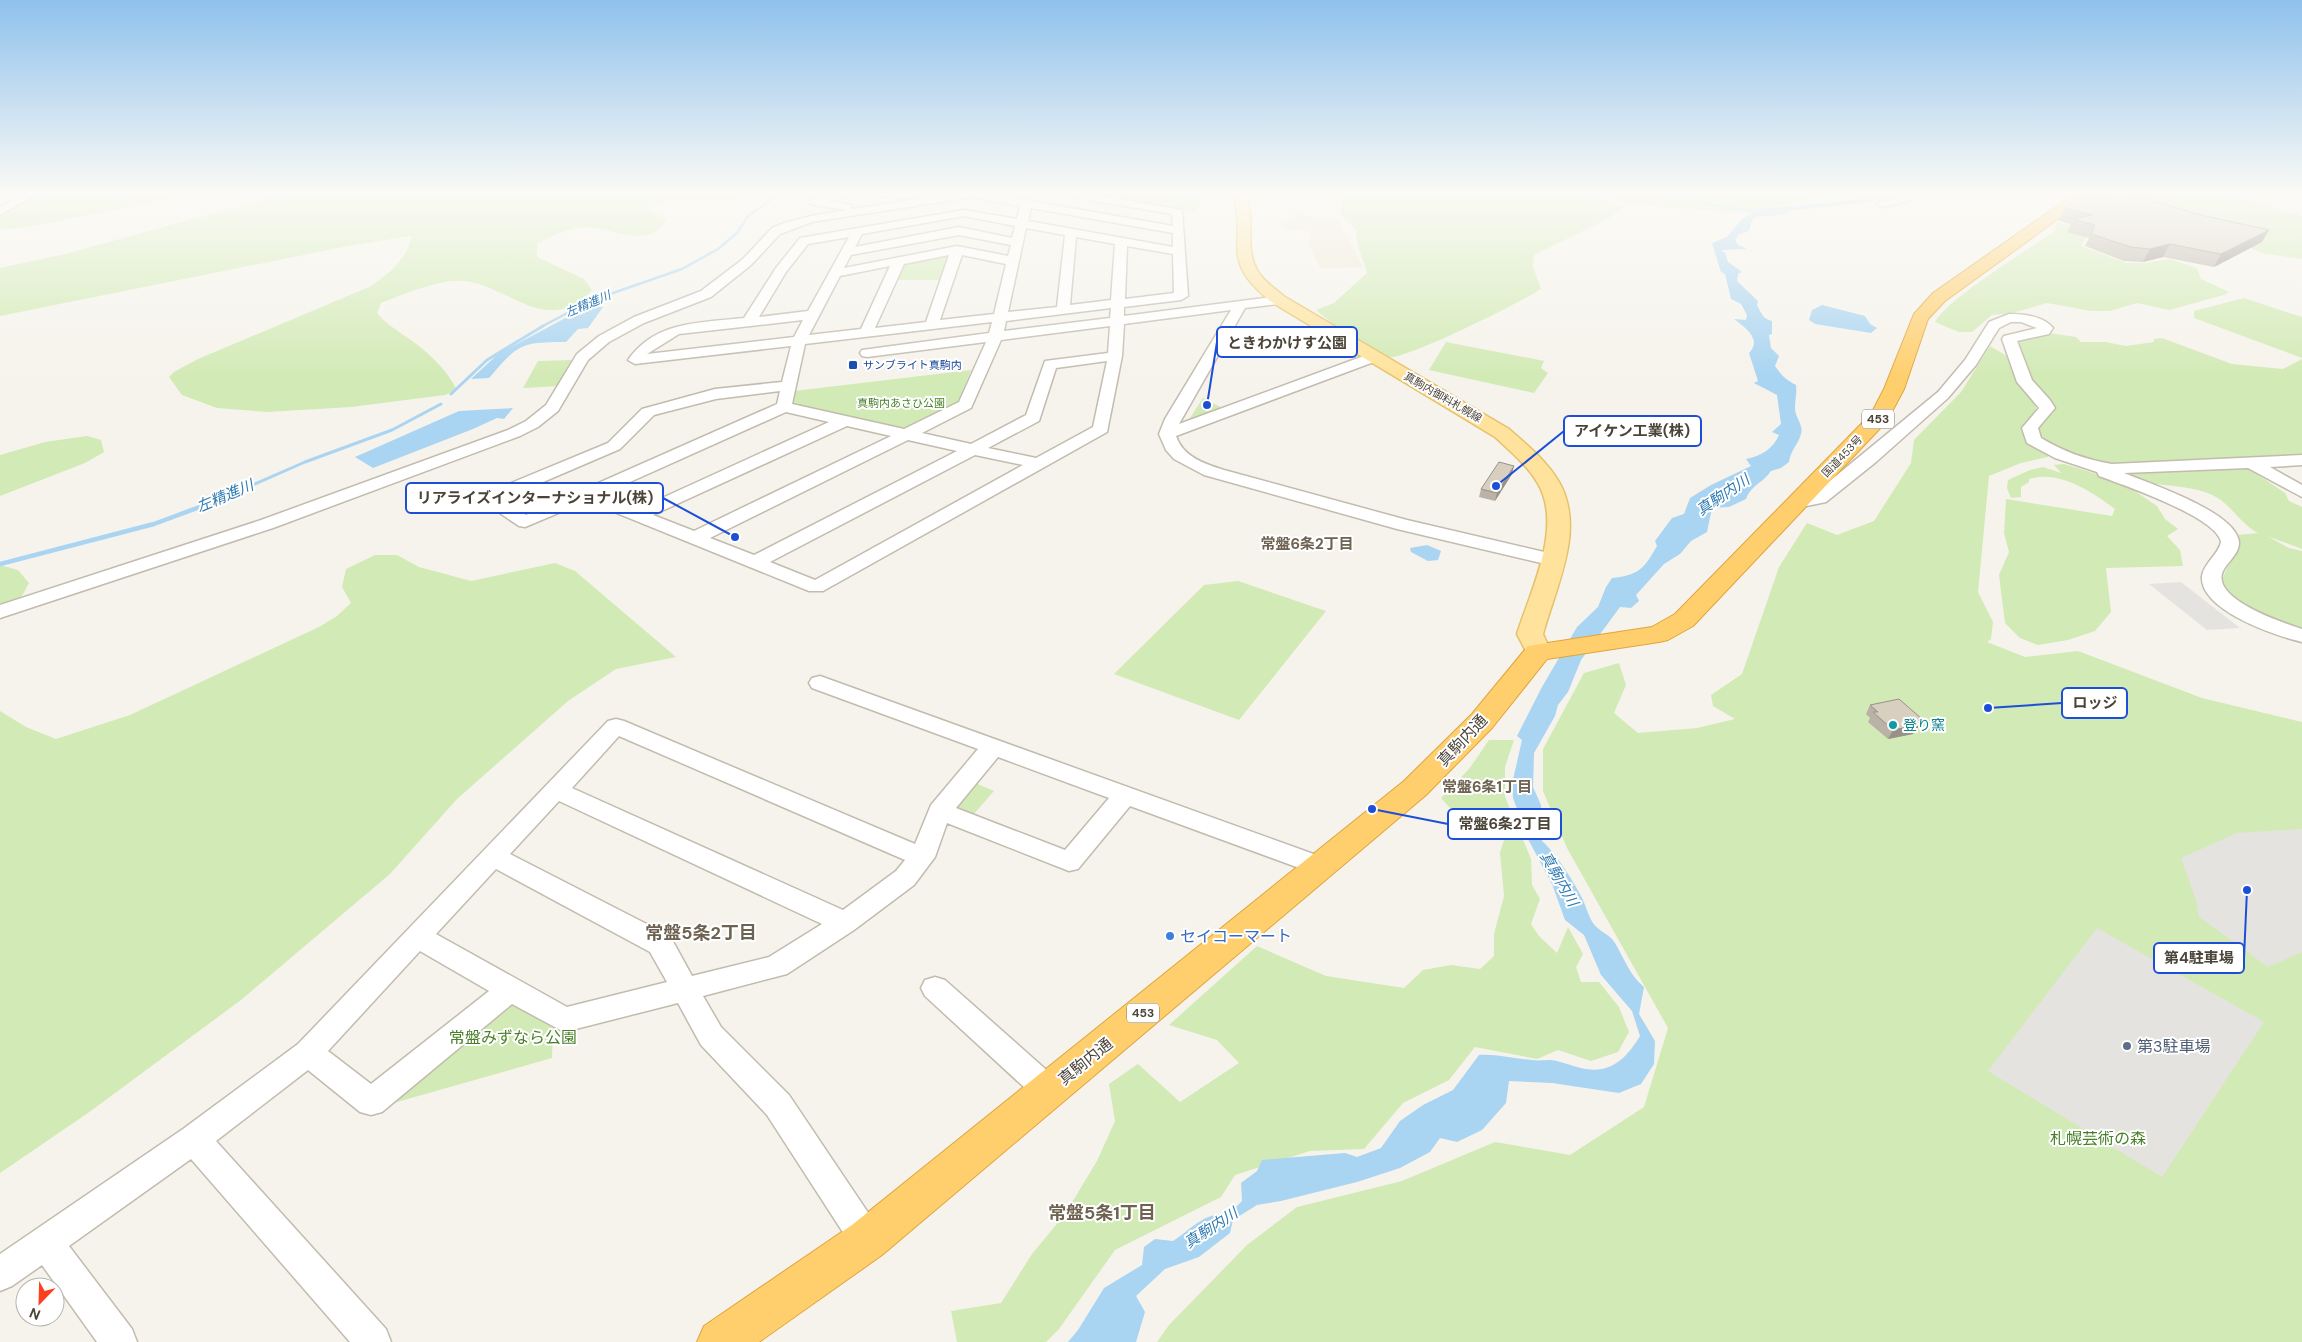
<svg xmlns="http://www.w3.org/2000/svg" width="2302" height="1342" viewBox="0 0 2302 1342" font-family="'DM Sans','Noto Sans JP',sans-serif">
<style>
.education{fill:#efe8d6}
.green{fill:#d2eab5}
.parking{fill:#e5e3e0}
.water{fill:#a9d4f2}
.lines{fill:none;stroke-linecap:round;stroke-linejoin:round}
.stream-far2{stroke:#a9d4f2;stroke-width:2.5}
.stream-far1{stroke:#a9d4f2;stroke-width:3}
.stream{stroke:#a9d4f2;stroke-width:4.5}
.minor-casing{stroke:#c2bbae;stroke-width:3}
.major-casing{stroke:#e6c16a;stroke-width:3}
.highway-casing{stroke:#e0a43c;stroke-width:2}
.minor{fill:#fff;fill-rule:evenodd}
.major{fill:#ffe39c;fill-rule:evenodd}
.highway{fill:#ffcf6e;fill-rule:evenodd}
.wall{fill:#bab2a6}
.shaded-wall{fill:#979187}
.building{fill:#d8cfc1;stroke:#979187}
.transit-dot{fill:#1a4fb4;stroke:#fff;stroke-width:2}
.culture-dot{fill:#0f9aa8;stroke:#fff;stroke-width:2}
.shop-dot{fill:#3f7fe0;stroke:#fff;stroke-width:2}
.service-dot{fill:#5c6f8a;stroke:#fff;stroke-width:2}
.labels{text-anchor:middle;stroke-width:4;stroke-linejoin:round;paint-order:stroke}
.far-transit-label{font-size:11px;fill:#164399;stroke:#fff;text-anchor:start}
.far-street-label{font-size:11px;fill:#4b4439;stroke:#fff}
.far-park-label{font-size:11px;fill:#4a7f2a;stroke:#fff}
.far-water-label{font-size:12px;font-style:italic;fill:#2e7ab2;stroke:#fff}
.shield{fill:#fff;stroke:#817c74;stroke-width:1}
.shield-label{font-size:12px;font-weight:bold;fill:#4b4439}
.culture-label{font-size:14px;fill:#0d838f;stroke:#fff;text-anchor:start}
.water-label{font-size:15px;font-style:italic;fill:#2e7ab2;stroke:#fff}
.neighbourhood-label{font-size:15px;font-weight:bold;fill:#6e6250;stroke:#fff}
.near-street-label{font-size:16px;fill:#4b4439;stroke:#fff}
.near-shop-label{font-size:16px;fill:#366cbe;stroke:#fff;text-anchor:start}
.near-park-label{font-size:16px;fill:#4a7f2a;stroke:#fff}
.near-service-label{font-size:16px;fill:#4e5e75;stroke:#fff;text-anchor:start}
.near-neighbourhood-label{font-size:18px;font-weight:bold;fill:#6e6250;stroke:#fff}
.leader{fill:none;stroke:#1d4ed8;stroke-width:2}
.callout-dot{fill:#1d4ed8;stroke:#fff;stroke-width:2}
.callout{fill:#fff;stroke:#1d4ed8;stroke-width:2}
.callout-label{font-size:15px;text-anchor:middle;font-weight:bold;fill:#4b4439}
</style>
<rect width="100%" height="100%" fill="#f6f3ec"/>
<path class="education" d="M1293 214 1338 219 1363 267 1320 268 1309 243 1310 232 1281 228Z"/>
<path class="green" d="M31 191H209L33 226 0 230V209Z
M295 191H751L748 195 737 200H675L663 202 648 208 649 212 667 218C650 253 611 226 584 227 567 228 552 236 537 244V257L584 279 592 290C547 337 514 289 466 281 442 278 403 294 381 303L377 313C386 324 394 328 405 336 425 349 446 368 457 390L445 395 351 407 267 412 217 408 182 395 169 377 174 372 198 359 369 287C388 275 406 260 412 237L409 236 343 247 0 316V268L65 254Z
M1064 191H1174L1188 193 1201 201 1195 211H1182Z
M1337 191H1580L1624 207 1611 217 1534 255 1533 267 1541 289C1521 302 1409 358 1390 357 1368 355 1333 324 1316 310L1334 303 1367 273C1363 259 1355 244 1357 231L1340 214 1342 205Z
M1586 191H1871L1839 199H1808L1741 213 1631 204Z
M2117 191H2217L2302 216V259L2261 253 2234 239 2078 208Z
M2057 222 2112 233 2086 238 2081 246 2127 263H2146L2169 259 2197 268 2201 279 2229 292 2224 295 2169 310 2137 303 2110 311H2091L2047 303 2013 313 1992 315 1972 332H1959L1935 322C1947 299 2029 249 2055 231Z
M946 254 950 255 941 280H895L904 262Z
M2244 298 2302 317V358L2194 318V311Z
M2036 331 2076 337 2081 342H2105L2126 346 2154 342V339L2162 338 2232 364 2283 369 2302 359V456L2100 466 2046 446 2036 436V429L2054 412 2050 401 2036 391 2013 341Z
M1446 342 1544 361 1541 368 1548 373 1534 393 1429 370Z
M1990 346 2007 356 2025 389 2035 402 2036 413 2026 429 2047 452 2048 457 2021 463 1989 476 1978 592 1993 622 1991 639 1987 642 2025 657 2078 651 2202 698 2302 722V1342H1157L1169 1325 1247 1245 1297 1207 1402 1181 1495 1142 1570 1155 1644 1107 1668 1028 1567 848 1543 791V749L1584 673 1619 663 1626 685 1614 713 1638 733 1697 728 1735 719 1713 706 1711 695 1742 674 1779 567 1807 523 1837 535 1874 521 1911 463 1914 440 1961 392Z
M572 360 559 386 523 388 538 361Z
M971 370 957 405 904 429 790 406 794 391Z
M1203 398 1228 411 1193 421 1190 418Z
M87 436 101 440 104 452 85 463 0 496V455L45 442Z
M2064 464 2120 481 2157 506 2165 519 2178 529 2167 536 2180 550 2183 566 2106 568 2111 612 2095 631 2068 640 2038 645 2020 638 2005 623 1999 575 2009 552 2004 533 2006 499 2112 516 2115 509C2090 491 2060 470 2029 479V482L2021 487V497L2011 498 2007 488 2008 480 2030 470 2043 467 2061 473 2054 465Z
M2245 466 2285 493 2289 501 2302 507V549L2267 536 2289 548 2302 551V630L2280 624 2236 601 2221 584 2225 572 2237 551V535L2258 533C2240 524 2230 502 2210 494 2182 482 2146 489 2120 472Z
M375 555H397L419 567 471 581 555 563 575 571 676 657 616 669 568 701 457 799 390 874 241 1000 88 1113 0 1173V711L26 727 56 739 130 715 319 627 337 616 351 603 342 587 346 569Z
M0 565 18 570 29 583 17 605 0 614Z
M1238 581 1326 611 1239 720 1114 674 1204 585Z
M1489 740H1514L1505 767V797L1531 859 1532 885 1540 899 1531 924 1539 936 1557 953 1568 927 1583 954 1576 967 1581 982H1599L1619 1007 1629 1032 1618 1052 1591 1061 1558 1050 1537 1059 1475 1047 1449 1080 1403 1103 1364 1149 1310 1151 1235 1175 1221 1197 1115 1250 1059 1329 1046 1342H957L951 1311 1001 1303 1032 1254 1065 1214 1097 1161 1115 1121 1109 1084 1138 1064 1180 1102 1239 1063 1217 1040 1169 1025 1257 946 1326 976 1404 988 1423 970 1451 965 1480 969 1494 956V934L1504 896 1500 853 1504 840 1449 807 1441 798 1469 769Z
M975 783 994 791 973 815 958 808V804Z
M515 1002 553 1028 552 1058 383 1106 499 1008Z"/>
<path class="parking" d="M2181 582 2240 628 2207 630 2149 584Z
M2302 829V952L2268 967 2199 917 2196 900 2181 858 2237 833Z
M2097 928 2264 1022 2162 1177 1988 1071Z"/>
<path class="water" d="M1881 191H1888L1878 197C1893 195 1900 191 1914 191L1902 195 1865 203 1793 210 1781 215 1755 217 1751 223 1749 231 1739 234 1735 240 1738 245 1746 248 1745 249 1721 250 1725 253 1728 262 1742 272 1738 274 1737 281 1758 301 1757 305C1761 313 1763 319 1772 321V334L1769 335 1771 348 1779 356 1775 366C1781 375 1786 380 1796 385 1797 393 1795 400 1795 408 1795 418 1804 425 1801 434 1798 445 1791 449 1789 462L1781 468 1771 471C1764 482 1750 486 1746 499L1729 507 1712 508 1707 532 1691 541 1680 554 1664 564 1636 595 1639 601 1631 608 1620 607 1581 660 1568 692 1558 705 1555 716 1534 753 1533 787 1541 805 1542 841C1554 851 1575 883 1582 898 1586 906 1588 915 1593 923 1599 932 1609 933 1615 943 1624 958 1630 976 1644 987L1639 1014 1655 1041 1654 1064 1641 1084 1619 1093 1552 1083 1509 1081 1506 1103 1482 1130 1457 1142 1440 1138 1430 1152 1400 1168 1357 1182 1281 1201 1257 1205 1233 1220 1230 1233 1199 1257 1165 1269 1136 1296 1145 1312 1136 1342H1068L1078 1330 1104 1288 1142 1265 1144 1247 1155 1239 1173 1241C1192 1229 1204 1212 1229 1214L1242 1201 1241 1183 1257 1171 1262 1160 1345 1153 1357 1157 1381 1148 1400 1121 1423 1105 1453 1090 1479 1055C1497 1054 1513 1059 1532 1060 1538 1061 1545 1060 1551 1060 1561 1061 1571 1066 1581 1068 1610 1075 1626 1059 1640 1036L1632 1011 1601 975 1584 935 1565 920 1552 884 1529 841 1513 798 1512 784 1522 740 1517 736 1542 687 1577 627 1598 607 1606 587 1612 578C1639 575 1644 569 1657 546L1655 541 1672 518 1684 514 1690 498 1711 485 1751 466 1746 459C1761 456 1773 449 1779 435L1772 432 1781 424 1777 395 1754 383 1758 381 1749 353C1763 339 1744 327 1734 319L1746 320 1747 315 1741 304 1731 299 1725 274 1721 272 1712 243 1727 237 1742 219 1758 209 1845 201Z
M1822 305 1865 316 1870 324 1877 328 1871 333 1815 324 1809 320 1812 310Z
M586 307H603L588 328 578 329 566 342C521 342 518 344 489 378L471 379 498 354Z
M513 408 504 419 497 418 473 429 373 468 355 457 459 411Z
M1427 545 1441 551 1438 560 1428 561 1411 552 1410 548Z"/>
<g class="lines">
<path class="stream-far2" d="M1654 191 1702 203 1758 212
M0 193 8 191
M541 327 590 301 682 269 718 249 737 233 748 216 773 198 778 191"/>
<path class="stream-far1" d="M451 394 487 360 543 326
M221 499 305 462 392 430 441 404"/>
<path class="stream" d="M0 564 154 524 224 498"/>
<g class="minor-casing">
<path id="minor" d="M29 191H41L0 215V207Z
M848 191C863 191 907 187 917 196L911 199 860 194 831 201 851 205V209L973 191H997L991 194 1173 226 1172 214 1053 194 1048 191H1070L1182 210 1188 296 1181 300 1124 307V316L1279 296 1286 300 1279 304 1245 308 1179 424 1369 354H1379L1381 357 1379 360 1176 436C1183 457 1205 464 1224 470L1407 520 1561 556 1563 560 1561 564 1554 566 1397 529 1204 475 1174 459 1166 450 1159 434 1165 419 1231 310 1124 324 1122 356 1107 432 823 591H809L587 501 525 527 519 526 479 499 482 495 608 443 642 409 715 389 782 382 791 346 635 364 628 360C656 320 701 323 744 318L776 268 800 238 964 210 1017 219 1020 206 972 197 812 222 780 234 751 265 711 297 644 323 609 342 588 360 558 411 538 427 520 436 273 528 0 618V605L261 520 508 430 526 421 546 405 577 354 599 336 634 317 701 291 743 259 772 228 784 223 811 216 846 210 814 205 808 202 810 200ZM1031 208 1173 233V247L1028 221ZM964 216 1015 226 1012 238 959 227 855 247 862 234ZM1026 228 1065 235 1057 307 1008 312ZM959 235 1011 245 1008 256 957 246 844 268 851 255ZM849 237 808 311 759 317 786 272 808 244ZM1076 237 1115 244 1111 300 1070 305ZM1127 246 1173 254 1174 293 1125 299ZM949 255 926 322 875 328 904 264ZM962 255 1006 264 994 314 940 320ZM890 266 861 329 809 335 840 276ZM1111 308 1110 318 1004 331 1006 321ZM803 320 794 337 647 354 679 334ZM992 322 989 333 862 350 860 353 862 356 867 357 986 342 959 402 904 429 792 404 805 344ZM1110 326 1108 353 1045 361 1026 415 971 444 922 433 971 408 1001 340ZM1107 361 1093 427 1036 458 988 448 1039 421 1056 368ZM780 391 777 404 526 515 501 500 620 449 654 415 716 399ZM786 412 829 422 638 509 601 495ZM847 426 891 436 694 531 653 515ZM908 440 957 451 754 555 710 538ZM975 455 1023 465 815 580 770 562Z
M1925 191H1942L1941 193 1883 207 1877 204 1879 202Z
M2009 314C2024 314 2043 316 2053 328L2049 334 2017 341 2032 380 2050 400 2055 408 2038 428 2041 438C2063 451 2086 460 2112 464L2302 455V465L2270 467 2302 485V497L2248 468 2124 473C2151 484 2229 510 2238 538 2243 551 2228 561 2223 571 2210 599 2284 623 2302 629V642C2276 636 2199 610 2202 576 2204 563 2218 555 2221 542 2217 517 2123 485 2099 476L2097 472 2055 458 2027 443 2022 428 2039 408 2017 382 2002 339 2004 336 2037 328 2021 322H2011L1999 328 1976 365 1948 398 1876 462 1826 502 1797 508 1791 507 1788 503 1791 499 1814 494 1938 392 1965 360 1989 322Z
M820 676 1330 860 1334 867 1330 874 1321 876 1130 806 1078 869 1069 871 947 823 935 857 914 885 854 930 787 974 703 996 721 1027 789 1095 879 1229 884 1240 879 1251 867 1256 855 1251 767 1115 701 1045 678 1003 564 1032 512 1004 382 1112 371 1115 360 1112 308 1070 216 1141 386 1329 391 1342H350L191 1159 69 1246 132 1329 137 1342H97L42 1265 12 1286 0 1291V1254L183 1129 298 1044 608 721 616 719 624 721 915 844 931 805 978 749 812 688 809 683 812 678ZM619 736 905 860 896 871 843 910 572 788ZM998 757 1109 798 1065 850 956 808ZM559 801 822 924 769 957 692 976 670 936 510 854ZM496 869 650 952 667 982 567 1007 436 934ZM420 951 489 991 371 1084 328 1051Z
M935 977 945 980 1060 1082 1064 1091 1060 1100 1049 1104 1038 1100 925 996 921 988 925 980Z"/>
</g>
<g class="major-casing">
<path id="major" d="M1231 191H1243C1258 216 1243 245 1257 270 1263 281 1275 289 1285 297L1509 429C1527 445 1547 461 1559 482 1586 529 1556 586 1543 634L1551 652 1547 657 1538 660 1529 657 1517 634C1531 590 1564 525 1537 482 1526 464 1510 451 1495 437L1273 303C1214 257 1251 243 1231 191Z"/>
</g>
<g class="highway-casing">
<path id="highway" d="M2084 191H2102L2080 203 1945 301 1928 319 1904 389 1887 421 1693 626 1668 640 1659 642 1547 659 1492 728 1426 795 882 1255 759 1342H697L704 1326 852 1225 1404 781 1472 714 1528 646 1652 627 1675 614 1871 414 1884 389 1914 314 1933 293 2070 197Z"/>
</g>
<use href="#minor" class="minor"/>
<use href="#major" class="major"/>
<use href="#highway" class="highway"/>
</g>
<path class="wall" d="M2064 208 2262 242 2214 267 2163 257 2143 262 2124 261 2085 246 2089 238 2067 232 2071 224 2059 221Z
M1512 474 1495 501 1479 497 1481 489Z
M1870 705 1922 719 1918 728H1916L1913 734 1888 739 1868 722 1870 718 1866 714Z"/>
<path class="shaded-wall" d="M2269 230 2262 242 2214 267 2221 254Z
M2170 244 2163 257 2143 262 2150 249Z
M1514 466 1512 474 1495 501 1497 493Z
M1922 719 1918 728H1916L1913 734 1888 739 1893 730 1913 721Z"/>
<path class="building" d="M2117 191 2201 215 2269 230 2221 254 2170 244 2150 249 2131 247 2091 234 2095 225 2073 219 2092 215 2064 208 2083 196 2093 198Z
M1499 462 1514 466 1497 493 1481 489Z
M1899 699 1922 719 1913 721 1918 725 1893 730 1873 712H1878L1870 705Z"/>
<linearGradient id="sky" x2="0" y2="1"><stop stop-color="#8fc1ec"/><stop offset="0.51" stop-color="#fbfaf6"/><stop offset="1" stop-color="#fbfaf6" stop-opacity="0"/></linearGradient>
<rect width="2302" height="378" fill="url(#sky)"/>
<rect class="transit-dot" x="848" y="360" width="10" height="10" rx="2.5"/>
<circle class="culture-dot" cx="1893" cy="725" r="5"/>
<circle class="shop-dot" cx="1170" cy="936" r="5"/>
<circle class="service-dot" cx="2127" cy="1046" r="5"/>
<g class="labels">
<g class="far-transit-label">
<text x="863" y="369">サンブライト真駒内</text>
</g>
<g class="far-street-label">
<text transform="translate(1443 397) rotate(30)" y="4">真駒内御料札幌線</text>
<text transform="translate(1842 456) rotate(-46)" y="4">国道453号</text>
</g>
<g class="far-park-label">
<text x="901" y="407">真駒内あさひ公園</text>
</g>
<g class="far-water-label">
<text transform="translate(588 304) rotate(-23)" y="4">左精進川</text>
</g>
<g class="shield">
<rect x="1862" y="409.5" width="32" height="19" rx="4"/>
<rect x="1127" y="1003.5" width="32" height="19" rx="4"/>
</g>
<g class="shield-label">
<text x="1878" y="423">453</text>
<text x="1143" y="1017">453</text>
</g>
<g class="culture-label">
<text x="1903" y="730">登り窯</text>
</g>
<g class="water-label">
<text transform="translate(1723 495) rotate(-34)" y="5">真駒内川</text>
<text transform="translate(225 496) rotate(-23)" y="5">左精進川</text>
<text transform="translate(1559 879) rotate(60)" y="5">真駒内川</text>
<text transform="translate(1211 1228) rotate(-33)" y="5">真駒内川</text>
</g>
<g class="neighbourhood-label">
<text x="1307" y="549">常盤6条2丁目</text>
<text x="1487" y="792">常盤6条1丁目</text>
</g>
<g class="near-street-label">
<text transform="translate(1462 740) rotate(-47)" y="6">真駒内通</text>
<text transform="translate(1085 1061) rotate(-39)" y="6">真駒内通</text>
</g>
<g class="near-shop-label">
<text x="1180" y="942">セイコーマート</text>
</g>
<g class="near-park-label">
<text x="513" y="1043">常盤みずなら公園</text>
<text x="2098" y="1144">札幌芸術の森</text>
</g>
<g class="near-service-label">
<text x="2137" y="1052">第3駐車場</text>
</g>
<g class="near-neighbourhood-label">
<text x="701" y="939">常盤5条2丁目</text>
<text x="1102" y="1219">常盤5条1丁目</text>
</g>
</g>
<path class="leader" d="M1207 405L1217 342M1496 486L1564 431M735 537L663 498M1988 708L2062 703M1372 809L1448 824M2247 890L2244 958"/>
<g class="callout-dot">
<circle cx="1207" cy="405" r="5"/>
<circle cx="1496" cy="486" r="5"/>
<circle cx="735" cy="537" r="5"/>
<circle cx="1988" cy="708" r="5"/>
<circle cx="1372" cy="809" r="5"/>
<circle cx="2247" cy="890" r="5"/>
</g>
<g class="callout">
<rect x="1217" y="327" width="140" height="30" rx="5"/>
<rect x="1564" y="416" width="137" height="30" rx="5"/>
<rect x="406" y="483" width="257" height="30" rx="5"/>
<rect x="2062" y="688" width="65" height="30" rx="5"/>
<rect x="1448" y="809" width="113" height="30" rx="5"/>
<rect x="2154" y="943" width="90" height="30" rx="5"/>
</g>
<g class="callout-label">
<text x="1287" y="348">ときわかけす公園</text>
<text x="1632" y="436">アイケン工業(株)</text>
<text x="535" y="503">リアライズインターナショナル(株)</text>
<text x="2095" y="708">ロッジ</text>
<text x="1505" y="829">常盤6条2丁目</text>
<text x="2199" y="963">第4駐車場</text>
</g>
<g transform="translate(40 1302) rotate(203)"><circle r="24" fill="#ffffff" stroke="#b7b4b0"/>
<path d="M0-4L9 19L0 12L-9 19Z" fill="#fc3f1d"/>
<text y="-8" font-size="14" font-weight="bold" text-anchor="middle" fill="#4b4439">N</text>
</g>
</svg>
